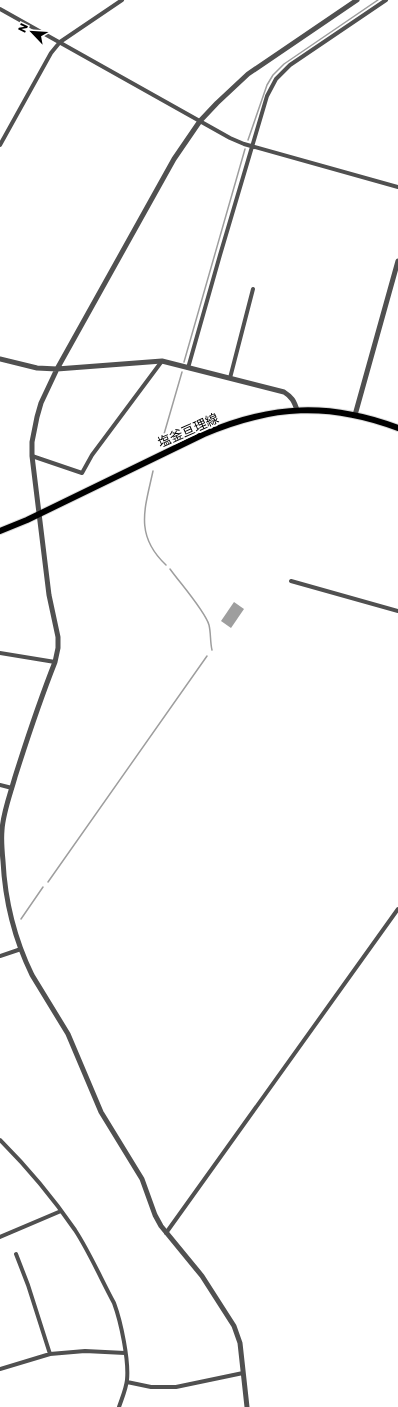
<svg xmlns="http://www.w3.org/2000/svg" width="398" height="1407" viewBox="0 0 398 1407" font-family="Poppins,'Noto Sans JP',sans-serif">
<style>
.water{fill:#9e9e9e}
.lines{fill:none;stroke-linecap:round;stroke-linejoin:round}
.stream{stroke:#9e9e9e;stroke-width:1.5}
.primary-casing{stroke:#dbdbdb;stroke-width:8}
.minor{stroke:#505050;stroke-width:4}
.tertiary{stroke:#505050;stroke-width:5}
.primary{stroke:#000;stroke-width:6}
.labels{text-anchor:middle;stroke-width:4;stroke-linejoin:round;paint-order:stroke}
.street-label{font-size:13px;fill:#000;stroke:#fff}
</style>
<rect width="100%" height="100%" fill="#fff"/>
<path class="water" d="M234 602 244 609 231 628 221 621Z"/>
<g class="lines">
<path class="stream" d="M248 140 267 85 273 75 284 64 378 0
M184 362 245 149
M162 441 182 372
M153 471C145 508 134 535 166 565
M170 569C180 583 205 611 209 625 211 633 210 642 212 650
M48 882 207 656
M21 919 43 887"/>
<g class="primary-casing">
<path id="primary" d="M0 531 27 520 204 434C272 405 329 402 398 428"/>
</g>
<path class="minor" d="M0 9 230 138 244 144 398 187
M0 145 51 53 60 42 122 0
M188 368 220 255 267 96 276 79 290 65 386 0
M230 378 253 289
M32 456 82 473 92 455 162 361
M291 581 398 611
M0 653 55 662
M0 785 12 788
M0 956 21 949
M0 1140C27 1167 53 1198 75 1230 90 1253 101 1279 114 1303 121 1322 129 1360 127 1380 126 1389 122 1398 119 1407
M166 1233 398 909
M0 1237 61 1211
M16 1254 28 1285 50 1354
M0 1369 50 1354 85 1351 125 1353
M127 1382 151 1387H176L243 1373"/>
<path class="tertiary" d="M0 359 37 368 57 369 162 361 284 392C292 397 294 401 297 410
M355 415 398 261
M247 1407 240 1343 234 1326 202 1276 161 1226 155 1215 142 1179 101 1112 68 1034 32 975C14 938 5 901 3 861 2 851 1 841 2 830 3 813 10 795 15 777 27 739 40 700 55 662L58 648V637L49 595 32 456V442L37 417 41 403 57 369 174 159 200 121 217 103 248 74 357 0"/>
<use href="#primary" class="primary"/>
</g>
<g class="labels">
<g class="street-label">
<text transform="translate(188 430) rotate(-24)" y="5">塩釜亘理線</text>
</g>
</g>
<g transform="translate(32 32) rotate(295)" stroke="#ffffff" stroke-width="3" paint-order="stroke">
<path d="M0-3L7 15L0 10L-7 15Z" fill="#000000"/>
<text y="-6" font-size="11" font-weight="bold" text-anchor="middle" fill="#000000">N</text>
</g>
</svg>
